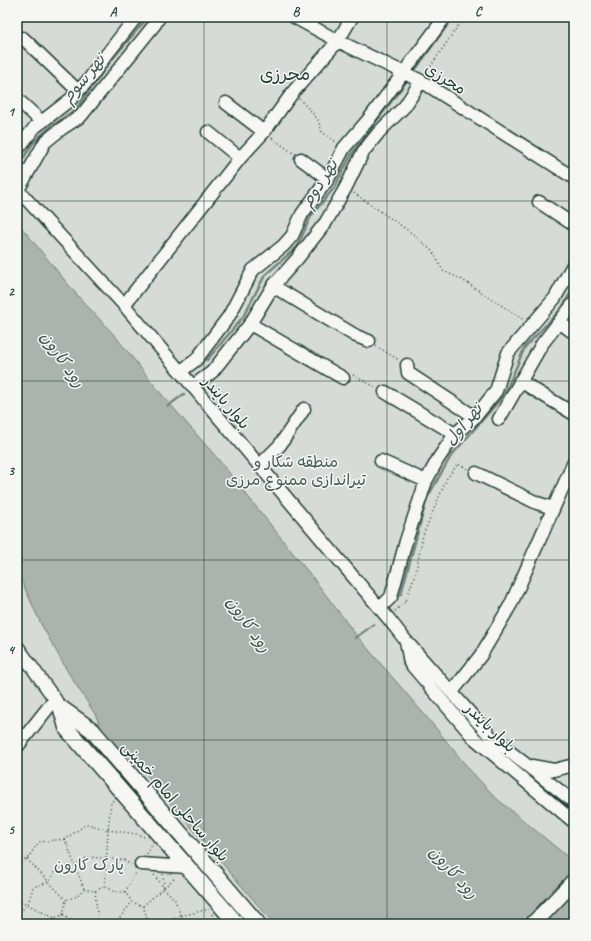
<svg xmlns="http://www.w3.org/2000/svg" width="591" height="941" viewBox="0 0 591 941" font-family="Caveat,'Playpen Sans Arabic',sans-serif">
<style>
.green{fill:#d6dbd6;stroke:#7a8c85}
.water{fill:#aab3ae;stroke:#72847d}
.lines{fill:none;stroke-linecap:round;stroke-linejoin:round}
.stream{stroke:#72847d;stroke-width:2.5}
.minor-casing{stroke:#1f3d34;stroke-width:15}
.major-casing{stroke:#1f3d34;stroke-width:18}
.path{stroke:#1f3d34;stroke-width:1.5;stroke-dasharray:1 3;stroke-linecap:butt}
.minor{stroke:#f6f6f2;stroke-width:12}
.major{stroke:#f6f6f2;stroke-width:15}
.grid{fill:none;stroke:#1f3d34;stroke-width:1;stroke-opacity:0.55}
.labels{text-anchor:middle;stroke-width:3;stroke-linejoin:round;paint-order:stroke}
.street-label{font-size:16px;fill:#1f3d34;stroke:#f6f6f2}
.park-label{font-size:16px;fill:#445d54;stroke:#f6f6f2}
.water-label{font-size:17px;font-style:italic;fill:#425a52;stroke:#f6f6f2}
.quarter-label{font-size:18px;fill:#1f3d34;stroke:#f6f6f2}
.neatline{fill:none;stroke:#1f3d34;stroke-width:1.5}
.grid-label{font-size:13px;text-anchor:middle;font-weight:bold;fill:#1f3d34}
</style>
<rect width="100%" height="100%" fill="#f6f6f2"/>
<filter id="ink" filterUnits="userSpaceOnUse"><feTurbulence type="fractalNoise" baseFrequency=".025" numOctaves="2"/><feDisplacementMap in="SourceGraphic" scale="8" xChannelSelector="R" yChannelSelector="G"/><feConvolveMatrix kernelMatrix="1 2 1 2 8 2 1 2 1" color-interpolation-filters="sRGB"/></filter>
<g filter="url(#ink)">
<path class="green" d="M17 17H574V924H17Z"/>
<path class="water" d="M17 222 77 295 116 337 163 396 218 459 313 578 357 636 430 721 469 769 496 798 574 862V924H274L144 772 125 759 107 738 102 730 95 714 69 674 41 624 17 571Z"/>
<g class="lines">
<path class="stream" d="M413 73 453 17
M17 168 33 143 50 127 76 109 110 62 148 17
M207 360 243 317 265 275 297 247 311 216 334 188 351 155 409 78
M168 406 184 394
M401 594 427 498 451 456 504 395 525 347 562 308 574 286
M355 638 374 624"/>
<g class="minor-casing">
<path id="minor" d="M294 17 338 41 421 81 574 178
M23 38 78 91
M17 99 42 122
M226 103 264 132
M208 132 240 158
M17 150 35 127 71 99 90 78 104 58 136 17
M301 159 328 179
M17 189 124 305 388 618 406 641 492 738 574 802
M18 190 45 142 61 129 81 116 155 24 159 17
M539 202 574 225
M273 286 356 336 369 341
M124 305 240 158 264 132 293 92 338 41 352 17
M559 322 574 333
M250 324 343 378
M407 365 408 373 475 417
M181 371 196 360 229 316 253 270 283 246 292 236 302 214 328 179 344 148 369 119 445 17
M520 381 574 414
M193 386 212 372 250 324 273 286 297 259 326 222 346 187 363 152 379 132 405 106 421 81
M385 392 455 434
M499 419 542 344 574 303
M381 461 426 481
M260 465 280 445 304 409
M476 473 537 503 553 508
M380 608 391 597 406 541 426 481 438 459 455 434 475 417 496 391 508 353 555 298 574 263
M406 641 410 663 474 738 574 822
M17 646 61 708
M452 692 481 655 511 604 574 462
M17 747 55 699
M532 766 554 770 574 765
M141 864 187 867"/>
</g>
<g class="major-casing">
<path id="major" d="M61 708 92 730 258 924
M61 708 67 729 237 924
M533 924 574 881"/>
</g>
<path class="path" d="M426 73 464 17
M299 99 310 110 318 120 322 132 336 142
M272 138 293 153
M354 193 413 234 433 252 443 271 461 279 524 320
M376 346 399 360
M353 375 377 388
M395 611 406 601 416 571 423 535 447 478 458 464 468 469
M65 839 84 889
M147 854 153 843
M27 859 66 900
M17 863 27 859 39 842 65 839 87 824 108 830 111 802 114 800
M163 874 164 887
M154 875 164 888 175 900 184 924
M105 886 108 830 137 834 147 838
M95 891 98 924
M125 892 136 873
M17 899 54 918
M143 906 176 877
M212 914 214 924
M17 915 28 904 33 887 49 882 57 868 75 865 88 857 124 860 131 865
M63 915 76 924
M54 924V918L63 915 66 900 75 897 84 889 95 891 105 886 115 892H125L132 902 143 906 147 918 153 924
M115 924 132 902
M159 924 181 916 209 909"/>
<use href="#minor" class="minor"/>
<use href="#major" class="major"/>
</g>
</g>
<path class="grid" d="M204 17V924M387 17V924M17 201H574M17 381H574M17 560H574M17 740H574"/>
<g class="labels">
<g class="street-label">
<text transform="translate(446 78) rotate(32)" y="6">محرزی</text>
<text transform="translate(227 402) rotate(50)" y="6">بلوار بایندر</text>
<text transform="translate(491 727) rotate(44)" y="6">بلوار بایندر</text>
<text transform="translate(176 801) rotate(49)" y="6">بلوار ساحلی امام خمینی</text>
</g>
<g class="park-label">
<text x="296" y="467">منطقه شکار و<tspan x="296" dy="18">تیراندازی ممنوع مرزی</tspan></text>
<text x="89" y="870">پارک کارون</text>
</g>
<g class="water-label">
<text transform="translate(83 78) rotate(-50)" y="6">نهر سوم</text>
<text transform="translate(319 183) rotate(-57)" y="6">نهر دوم</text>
<text transform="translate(63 359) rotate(55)" y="6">رود کارون</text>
<text transform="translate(463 424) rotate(-50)" y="6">نهر اول</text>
<text transform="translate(249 624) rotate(55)" y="6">رود کارون</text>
<text transform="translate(454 872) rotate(48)" y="6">رود کارون</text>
</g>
<g class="quarter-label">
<text x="285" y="80">محرزی</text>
</g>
</g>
<rect width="591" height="941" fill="none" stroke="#f6f6f2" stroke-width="44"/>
<rect x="22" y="22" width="547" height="897" class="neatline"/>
<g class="grid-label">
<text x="113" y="16">A</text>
<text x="296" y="16">B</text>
<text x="478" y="16">C</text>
<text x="11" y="116">1</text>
<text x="11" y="296">2</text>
<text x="11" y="475">3</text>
<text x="11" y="654">4</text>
<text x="11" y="834">5</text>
</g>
</svg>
